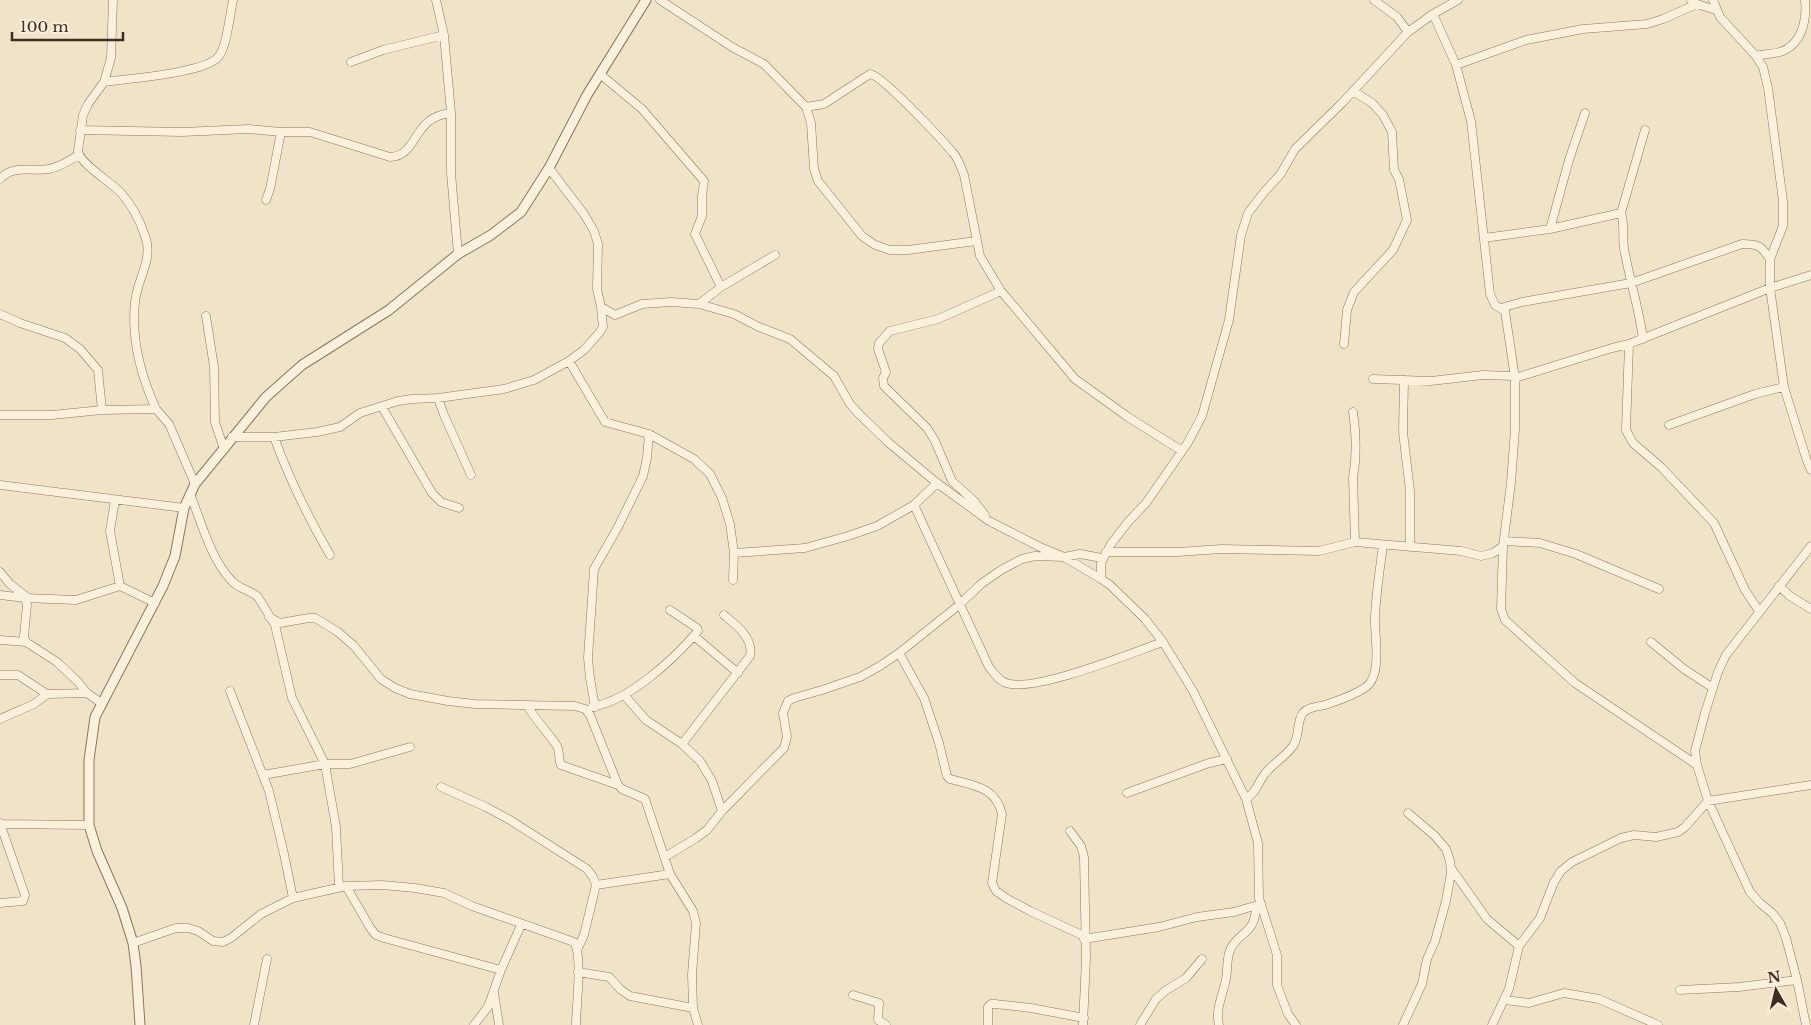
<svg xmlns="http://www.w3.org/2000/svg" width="1811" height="1025" viewBox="0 0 1811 1025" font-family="'Libre Baskerville',serif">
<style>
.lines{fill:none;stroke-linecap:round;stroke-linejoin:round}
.minor-casing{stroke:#8d765c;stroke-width:9}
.tertiary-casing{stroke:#8d765c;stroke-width:11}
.minor{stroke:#faf1dc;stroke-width:8}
.tertiary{stroke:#faf1dc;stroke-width:9}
</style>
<rect width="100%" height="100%" fill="#f0e4c8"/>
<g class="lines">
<g class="minor-casing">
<path id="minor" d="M113 0 111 58 104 82 88 104 83 115 78 151C80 164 111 182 121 193 131 204 140 221 145 236 154 259 137 279 135 302 131 339 141 376 156 409
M436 0 444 35 451 113V173L458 254
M660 0 732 47 764 64 806 107 811 123 814 169 818 181 862 236 875 245 890 250H908L976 241
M1374 0 1397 17 1408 32
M1691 0 1697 4 1716 10
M1713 0 1720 17 1756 56 1763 67 1768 88 1783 201V226L1770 259V288L1784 387 1807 461 1811 470
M1756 56C1764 54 1772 54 1780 52 1802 45 1807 20 1805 0
M351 62 383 50 444 35
M1456 65 1526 40 1583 29 1647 24 1663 19 1697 4
M600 74 642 109 704 181 702 196V216L695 234 721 287
M104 82C126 79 208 73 219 56 227 46 230 13 233 0
M806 107 824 104 870 74C882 75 944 142 954 154 959 160 961 168 964 175L980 256 1001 291 1075 379 1128 417 1182 451
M80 130 182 132 249 129 281 132 270 189 266 200
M281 132H310L390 157C419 156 411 117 451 113
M0 179C14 164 31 172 49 169 60 167 70 160 79 155
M1621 213 1645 130
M1550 229 1569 160 1585 113
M1484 238 1550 229 1621 213C1625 224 1622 236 1624 248 1629 278 1639 308 1643 339
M699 304 721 287 775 255
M601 307 615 315 642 304 671 302 699 304 734 314 759 327 790 339 834 376 850 404 859 414 889 443 937 483 989 521 1042 548 1064 557 1101 579
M1501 308 1522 302 1631 283 1742 244C1759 244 1761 246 1770 259
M0 314 20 323 65 338 80 349 98 370 102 410
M206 316 214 367 215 422 224 449
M1344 344 1347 310 1354 292 1393 250 1407 220 1399 179 1394 170 1392 132 1383 115 1372 103 1353 91
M1629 344 1626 430 1633 443 1661 467 1714 523 1745 590 1759 611
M569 361 605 422 649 434 694 459 710 474 722 498 730 524 734 553 733 580
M1515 378 1612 348 1629 344 1770 288 1811 275
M1373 379 1431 381 1483 375 1514 376
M1404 380 1403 432 1410 491V547
M438 398 444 415 471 475
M382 407 432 493 441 502 459 508
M1353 412C1356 433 1357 456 1353 477L1355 542
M0 415H52L102 410 156 409 169 424 195 484
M1669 425 1755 394 1784 387
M232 437H274L317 432 340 427 360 413 398 401 412 399 438 398 504 389 534 380 569 361 584 350 599 333 603 327 601 307 597 289 598 244 594 231 584 214 549 168
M274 437C289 478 308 517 330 555
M0 485 184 508
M190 494C201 521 211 560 232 581 239 589 250 590 258 597L275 625 292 698 325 764 336 827 339 887
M115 500 110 531 120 586
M914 505 989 667C994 673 998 680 1006 683 1034 693 1131 653 1163 642
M985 515 974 501 952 481 935 441 927 428 884 386 883 378 886 372 878 349 879 343 890 331 938 319 1001 291
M1504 541 1540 543 1576 554 1659 589
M1503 546 1501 609 1505 620 1575 683 1697 765
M1106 552H1178L1221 549 1319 551 1355 542 1461 551 1481 556 1493 553 1503 546 1511 483 1515 429V378L1505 311 1495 305 1490 294 1471 121 1456 65 1433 14
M734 553 805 548 848 536 877 526 914 505 937 483
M0 572 10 584 28 598
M1779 586 1790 596 1811 609
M0 595 25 598 76 600 120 586 155 603
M25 598 27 605 24 636 26 642 57 662 78 682 87 693 101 703
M269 617 280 623 309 618H315L320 621 338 632 354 646 381 679 395 688 410 694 448 701 475 704 575 706 585 709 590 715 618 785 622 789 645 799 670 874 693 911 696 923 692 974 693 1008 698 1025
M694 636 738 673
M0 640 26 642
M1651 642 1684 669 1713 688
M899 653 924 698 939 743 947 776 950 779C973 785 996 787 1002 814L992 883 996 891 1006 898 1030 911 1084 936
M0 675H18L47 694 87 693
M230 691 269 791 284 854 293 898
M625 696 646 720 682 744 700 761 712 781 722 811
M527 705C535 720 548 732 557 746 560 751 558 759 561 765L618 785
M592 707C630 700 673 660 698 631L697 628 670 610
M595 707 590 678 588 658 594 569 618 527 643 476 647 458 649 434
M0 719 34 704 47 694
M682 744 750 656C754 638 736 625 724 615
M263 775 325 764H350L410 747
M441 787 486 807 510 820 587 869 593 877 596 885 584 935 578 948
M1127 793 1209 763 1227 759
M1246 799C1258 790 1256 786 1264 775 1272 764 1285 757 1293 746 1300 737 1296 722 1303 713 1309 706 1320 707 1328 704 1340 700 1356 694 1366 687 1383 675 1374 634 1375 617 1376 593 1380 569 1383 545
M0 823 25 895 23 901 0 903
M0 824 89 825
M1070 831 1081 846 1084 857 1086 958 1083 1025
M665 857 696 838 707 830 722 811 784 748 787 737 783 713 788 701 794 698 822 690 860 677 880 666 899 653 959 605 981 584 1001 570 1022 559 1035 556 1064 557 1080 554 1102 558
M1451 868 1487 919 1519 946
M596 885 670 874
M346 886 371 929 376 935 384 938 501 970
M1084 939 1159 927 1197 917 1234 912 1261 904
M133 943 176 928H188L198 931 213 941 223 942 231 938 261 914 293 898 346 886 382 885 415 888 444 893 472 906 574 942C583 956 576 1006 576 1025
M578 972 609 977 621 990 630 996 693 1008
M1680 990 1739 987 1797 980
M494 993 499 1025
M853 995 879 1003 878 1020 886 1025
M1505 1000 1529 1003 1564 993 1599 999 1658 1025
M254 1025 267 959
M474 1025 488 1007 501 970 521 925
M988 1025V1007L991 1004H995L1031 1008 1084 1018
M1140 1025 1156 999 1165 991 1186 978 1202 959
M1219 1025C1215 1009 1223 995 1226 979 1228 970 1226 957 1231 948 1241 930 1255 935 1256 906
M1296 1025 1288 1014 1277 985V955L1259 898 1258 843 1246 799 1193 691 1163 642 1145 619 1110 585 1101 579V563L1111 544 1128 522 1146 503 1187 444 1202 416 1229 320 1241 235 1248 213 1265 191 1280 175 1295 149 1342 103 1408 32 1433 14 1458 0
M1403 1025 1422 984 1427 959 1435 941 1446 901 1451 873 1450 861 1446 849 1435 836 1408 813
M1492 1025 1509 989 1519 946 1540 918 1554 882 1561 871 1572 862 1621 838 1634 835 1656 837 1678 832 1685 827 1708 801 1811 785
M1806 1025 1797 980 1786 938 1780 923 1772 913 1760 903 1750 892 1708 801 1697 765 1695 751 1705 713 1718 672 1726 655 1811 546"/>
</g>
<g class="tertiary-casing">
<path id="tertiary" d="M140 1025 136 966 133 943 122 908 97 851 89 825V760L95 717 163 586 175 556 184 508 195 484 266 397 302 365 389 310 458 254 491 235 521 212 549 168 587 95 646 0"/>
</g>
<use href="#minor" class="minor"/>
<use href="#tertiary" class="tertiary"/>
</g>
<g transform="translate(1776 990) rotate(352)" stroke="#f7eed8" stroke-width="4" paint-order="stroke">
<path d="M0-4L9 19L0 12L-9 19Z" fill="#3d2e20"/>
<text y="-8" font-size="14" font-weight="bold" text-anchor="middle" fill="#3d2e20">N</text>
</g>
<path d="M12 32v8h111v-8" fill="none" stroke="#3d2e20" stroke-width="2.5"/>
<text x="20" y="32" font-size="15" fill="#3d2e20" stroke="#f7eed8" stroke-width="4" paint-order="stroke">100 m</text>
</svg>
